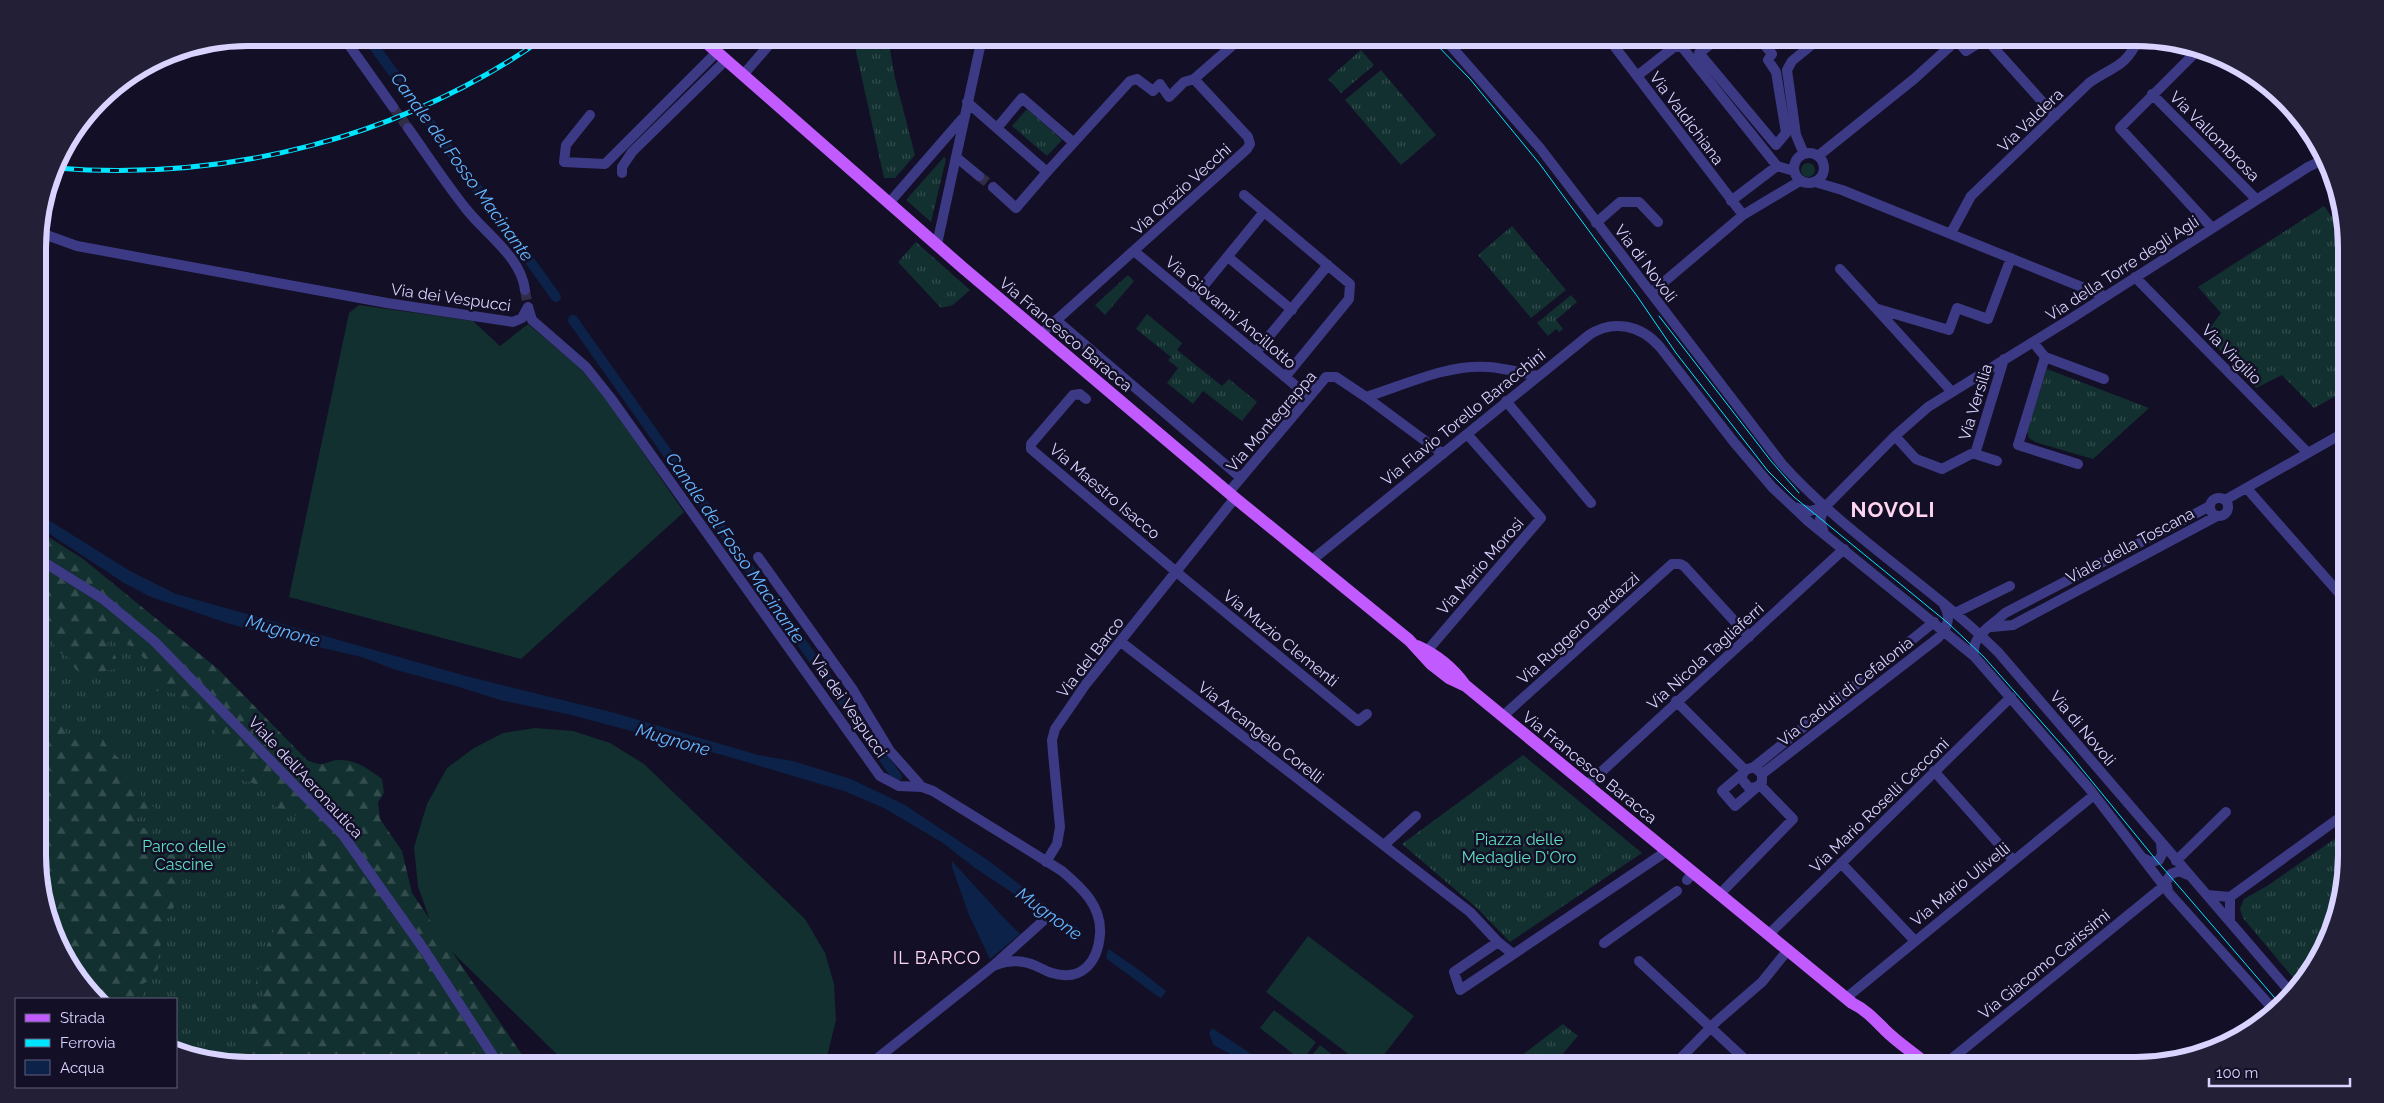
<svg xmlns="http://www.w3.org/2000/svg" width="2384" height="1103" viewBox="0 0 2384 1103" font-family="Raleway,sans-serif">
<style>
.grass{fill:url(#grass-tufts)}
.forest{fill:url(#forest-firs)}
.garden{fill:#12302f}
.water{fill:#0c2248}
.pier{fill:#130f26}
.lines{fill:none;stroke-linecap:round;stroke-linejoin:round}
.canal{stroke:#0c2248;stroke-width:10}
.minor-tunnel{stroke:#312d47;stroke-width:10;stroke-dasharray:10 5;stroke-linecap:butt}
.minor{stroke:#3d3a85;stroke-width:10}
.major{stroke:#c25bff;stroke-width:12}
.tram{stroke:#00e5ff;stroke-width:1}
.rail-casing{stroke:#00e5ff;stroke-width:5}
.rail{stroke:#130f26;stroke-width:3;stroke-dasharray:9;stroke-linecap:butt}
.labels{text-anchor:middle;stroke-width:5;stroke-linejoin:round;paint-order:stroke}
.street-label{font-size:16px;fill:#d9d4ff;stroke:#130f26}
.park-label{font-size:16px;fill:#5fe0c0;stroke:#130f26}
.water-label{font-size:18px;font-style:italic;fill:#62b6ff;stroke:#130f26}
.neighbourhood-label{font-size:18px;letter-spacing:1px;fill:#ffd6f0;stroke:#130f26}
.district-label{font-size:21px;font-weight:bold;letter-spacing:1px;fill:#ffd6f0;stroke:#130f26}
.rim{fill:none;stroke:#d9d4ff;stroke-width:6}
</style>
<defs>
<pattern id="grass-tufts" width="24" height="20" patternUnits="userSpaceOnUse" patternTransform="scale(1.25)"><rect width="24" height="20" fill="#12302f"/><path d="M3 7l-1-3M5 7V3M7 7l1-3M15 17l-1-3M17 17v-4M19 17l1-3" fill="none" stroke="#344d4e"/></pattern>
<pattern id="forest-firs" width="22" height="20" patternUnits="userSpaceOnUse" patternTransform="scale(1.25)"><rect width="22" height="20" fill="#12302f"/><path d="M5 1l3.5 6h-7zM16 11l3.5 6h-7z" fill="#344d4e"/></pattern>
</defs>
<rect width="100%" height="100%" fill="#130f26"/>
<path class="grass" d="M853 38H888L895 78 915 155 895 178H884Z
M1361 50 1374 65 1341 93 1328 79Z
M1381 70 1436 135 1401 165 1345 100Z
M1027 109 1062 140 1047 156 1012 126Z
M944 157 946 159 931 222 906 200Z
M1801 170a7 7 0 1 1 14 0a7 7 0 1 1-14 0Z
M2324 206 2345 235V391L2314 408 2282 375 2256 388 2205 335 2221 313 2198 287Z
M1512 226 1566 290 1531 318 1478 255Z
M916 242 970 290 953 305 941 308 898 262Z
M1128 275 1134 281 1105 315 1095 305Z
M1571 295 1577 302 1556 320 1563 329 1559 332 1556 329 1548 336 1537 323Z
M1147 314 1182 343 1177 350 1222 386 1229 379 1257 402 1242 421 1203 391 1193 404 1167 383 1178 368 1168 360 1171 357 1136 329Z
M2047 369 2149 408 2093 459 2035 442 2029 438 2027 431Z
M39 539 372 839 248 1065 176 1051V999H97L81 983 53 935 39 882Z
M1523 755 1642 853 1510 942 1478 909 1402 844Z
M2346 831V855L2330 936 2300 986 2243 918 2240 909 2244 899 2267 886Z
M1563 1024 1578 1036 1560 1057 1568 1065H1509Z"/>
<path class="forest" d="M39 531 83 559 218 669 307 760C327 769 326 759 342 760 358 761 370 770 382 779L384 793 378 802 380 819 402 851 412 893 529 1065H248L227 1061 236 1058 242 1048 251 1043 249 1031 252 1005 263 998 264 992 261 986 256 985V971L264 965C265 959 265 953 266 948 269 937 280 929 272 918L273 913 284 902V890C291 884 291 876 298 872L299 867 308 862V843L315 836C314 820 297 820 289 810L277 808 273 802V789L267 786 261 791 257 790 253 783 243 781 239 773 246 766 242 758 230 750 221 754 219 749 222 738 217 736 211 724 201 727 195 726 191 709 181 701 180 692 172 694 167 685 162 686 160 691H155C150 682 152 676 149 667 146 655 121 640 110 633L104 638 116 657V669L95 673 81 672 76 670 68 657 56 651 53 640 49 637C40 640 42 647 39 653Z
M39 719 65 727 66 733 70 737 85 739 91 750 98 751 105 734 110 732 116 737 120 748 114 754 122 761 121 774C130 781 141 781 141 796L157 810V813L151 820 139 816 135 822 140 828H145L153 831V841L169 843 172 850 179 851 184 856V868L176 879C181 887 181 890 176 898 176 906 167 920 161 927L164 935 157 955 158 969 153 974 152 980 144 983 142 997 139 999H97L81 983 53 935 39 882Z"/>
<path class="garden" d="M1733 38H1755L1757 39 1743 50Z
M359 305 473 321 500 346 528 324 580 368 609 403 684 512 521 659 289 597 349 313Z
M535 728 573 731 610 743 644 764 805 919 825 953 834 984 836 1020 825 1065H568L447 947 430 920 418 887 414 847 427 804 447 768 474 748 503 733Z
M1308 936 1414 1016 1376 1065H1363L1266 992Z
M1274 1010 1316 1042 1302 1061 1260 1028Z
M1320 1045 1346 1065H1309L1306 1063Z"/>
<path class="water" d="M39 514 130 571 176 594 466 676 615 713 758 755 793 761 851 779 905 805 989 861 1058 914 1142 972 1212 1028 1268 1065H1246L1227 1052 1213 1045 1208 1033 1055 921 975 868 943 843 884 808 844 791 726 756 567 714 500 700 456 686 396 670 362 657 275 637 227 623 151 597 124 583 39 527Z
M952 861 1003 917 1020 934 990 959 969 915 952 867Z"/>
<path class="pier" d="M1083 928 1109 944 1105 963 1080 943Z
M1168 989 1214 1026 1209 1033 1215 1049 1210 1047 1206 1034 1159 1001Z"/>
<g class="lines">
<path class="canal" d="M368 38 556 297
M573 320 897 777"/>
<path class="minor-tunnel" d="M393 107 408 128
M979 176 993 187
M525 290 528 307"/>
<path class="minor" d="M344 38 393 107
M1444 38 1540 148 1782 464C1846 535 1930 585 1998 652L2292 994
M1608 38 1743 215
M1719 38 1699 53 1776 145 1786 133 1776 72 1768 60 1772 54 1759 38
M1955 38 1966 51 1987 38
M1986 39 2055 116
M2198 50 2120 128 2212 228
M2203 51 2259 78
M743 75 775 38
M1637 76 1674 47H1682L1777 166 1794 171
M2152 94 2256 199
M967 102 1047 172 1016 208 993 187
M590 115 566 145 564 162 605 164 717 52
M408 128C428 156 446 184 467 210 486 234 521 257 525 290
M997 128 1022 98 1073 142
M1794 168a15 15 0 1 1 30 0a15 15 0 1 1-30 0Z
M1804 154 1796 135 1787 70 1792 61 1820 38
M1818 156 1914 79 1957 40
M956 157 979 176
M1047 172 1130 81 1137 79 1153 91 1160 84 1169 97 1184 82 1194 79
M622 173V167L632 152 726 60
M1815 182 1842 190 2104 296
M1244 195 1350 284 1349 299 1285 377
M1731 201 1777 166
M889 203 962 119
M1596 223 1620 202H1639L1658 222
M38 232 77 246 387 303 513 322 522 318 528 307
M1951 233 1971 196 2089 83C2112 66 2125 69 2139 38
M937 244 982 38
M1134 251 1308 396
M1228 257 1292 310
M1840 269 1952 392
M2135 277 2308 453
M1651 293 1743 215 1800 181
M1192 300 1264 212
M528 307 532 320 586 367 610 397 880 776 899 786 922 787 933 791 1062 871C1082 888 1102 906 1100 934 1098 962 1082 982 1052 973 1042 970 1034 963 1023 962 1013 960 1003 962 993 966
M1878 309 1949 330 1957 308 1988 319 2011 258
M1056 320 1241 478
M1041 334 1247 149 1250 144 1248 137 1194 79 1241 38
M2033 342 2045 357 2018 445 2078 464
M1256 352 1328 265
M2045 357 2104 379
M1366 397 1443 454
M1086 399 1080 394 1073 395 1031 444V449L1180 575 1358 721 1367 714
M1506 401 1591 503
M1895 436 1916 459 1942 469 1971 454H1975L2004 359
M1975 454 1997 461
M1229 492 1326 377H1336L1366 397C1405 385 1447 364 1488 367 1505 368 1521 373 1538 376
M2250 492 2346 601
M2210 507a9 9 0 1 1 18 0a9 9 0 1 1-18 0Z
M2225 500 2345 432
M1794 507 1810 511 1825 507
M1824 534 1820 519 1825 507 1895 436 1928 407 2072 318 2308 167 2325 159
M758 557 853 690 890 751 922 787
M39 559 103 599 154 641 343 835 425 951 499 1065
M1312 560 1589 335C1613 319 1641 325 1660 347L1733 441 1772 487 1808 521 1974 656 2088 787 2170 894 2274 1010
M1955 613 2010 586
M1992 627 2013 625 2217 516
M1121 642 1470 912 1498 942 1513 954
M1427 651 1541 518 1467 434
M1974 656C1971 635 1992 626 2005 613L2210 506
M1676 701 1745 770
M1503 716 1672 564H1680L1684 566 1749 637
M1754 767 1762 774V782L1757 787 1749 788 1741 778 1745 770 1754 767 1934 622
M1934 771 2013 860
M1742 774 1722 791 1735 806 1757 787
M1762 774 1938 638C1947 628 1952 618 1944 605
M1587 785 1844 549
M1384 845 1416 816
M2143 858 2151 862 2159 860 2162 854 2161 843
M2176 861 2226 812
M1046 862 1057 844 1060 827 1053 753 1052 740 1055 729 1086 684 1235 498
M1841 863 1915 941
M1687 880 1693 873
M2168 891 2166 882 2171 874 2179 871 2188 875
M1719 895 1793 819 1760 785
M2207 895 2230 897 2346 813
M2230 922V897
M1768 935 2011 697
M1498 942 1454 972 1460 990 1667 851
M1604 943 1677 891
M1639 961 1751 1065
M1846 998 2094 795
M869 1065 993 966 1043 921
M1674 1065 1717 1021 1762 982 1787 951
M1944 1065 2164 886
M2035 1065 2044 1060 2053 1065"/>
<path class="major" d="M701 38 962 267 1235 498 1409 640 1431 664 1449 678 1466 686 1852 1003C1866 1010 1874 1019 1885 1030 1898 1043 1914 1053 1928 1065
M1417 646C1437 655 1452 667 1465 685"/>
<path class="tram" d="M1430 38 1470 79 1539 163 1637 296 1676 353 1768 471 1794 497 1948 623 1984 657 2068 752 2157 861 2280 1004
M1659 316 1771 461 1799 493"/>
<g class="rail-casing">
<path id="rail" d="M56 168C228 182 403 137 544 38"/>
</g>
<use href="#rail" class="rail"/>
</g>
<g class="labels">
<g class="street-label">
<text transform="translate(1687 118) rotate(53)" y="6">Via Valdichiana</text>
<text transform="translate(2030 120) rotate(-44)" y="6">Via Valdera</text>
<text transform="translate(2215 136) rotate(45)" y="6">Via Vallombrosa</text>
<text transform="translate(1181 189) rotate(-42)" y="6">Via Orazio Vecchi</text>
<text transform="translate(1646 263) rotate(53)" y="6">Via di Novoli</text>
<text transform="translate(2122 268) rotate(-33)" y="6">Via della Torre degli Agli</text>
<text transform="translate(451 297) rotate(8)" y="6">Via dei Vespucci</text>
<text transform="translate(1231 312) rotate(40)" y="6">Via Giovanni Ancillotto</text>
<text transform="translate(1066 334) rotate(40)" y="6">Via Francesco Baracca</text>
<text transform="translate(2232 354) rotate(45)" y="6">Via Virgilio</text>
<text transform="translate(1975 402) rotate(-73)" y="6">Via Versilia</text>
<text transform="translate(1463 417) rotate(-39)" y="6">Via Flavio Torello Baracchini</text>
<text transform="translate(1271 421) rotate(-49)" y="6">Via Montegrappa</text>
<text transform="translate(1105 491) rotate(40)" y="6">Via Maestro Isacco</text>
<text transform="translate(2130 545) rotate(-28)" y="6">Viale della Toscana</text>
<text transform="translate(1480 566) rotate(-49)" y="6">Via Mario Morosi</text>
<text transform="translate(1578 628) rotate(-42)" y="6">Via Ruggero Bardazzi</text>
<text transform="translate(1281 638) rotate(39)" y="6">Via Muzio Clementi</text>
<text transform="translate(1705 656) rotate(-42)" y="6">Via Nicola Tagliaferri</text>
<text transform="translate(1090 657) rotate(-52)" y="6">Via del Barco</text>
<text transform="translate(1845 691) rotate(-38)" y="6">Via Caduti di Cefalonia</text>
<text transform="translate(849 706) rotate(55)" y="6">Via dei Vespucci</text>
<text transform="translate(2083 728) rotate(50)" y="6">Via di Novoli</text>
<text transform="translate(1261 732) rotate(38)" y="6">Via Arcangelo Corelli</text>
<text transform="translate(1590 767) rotate(39)" y="6">Via Francesco Baracca</text>
<text transform="translate(306 777) rotate(47)" y="6">Viale dell'Aeronautica</text>
<text transform="translate(1879 805) rotate(-44)" y="6">Via Mario Roselli Cecconi</text>
<text transform="translate(1960 884) rotate(-39)" y="6">Via Mario Ulivelli</text>
<text transform="translate(2044 964) rotate(-39)" y="6">Via Giacomo Carissimi</text>
</g>
<g class="park-label">
<text x="1519" y="845">Piazza delle<tspan x="1519" dy="18">Medaglie D'Oro</tspan></text>
<text x="184" y="852">Parco delle<tspan x="184" dy="18">Cascine</tspan></text>
</g>
<g class="water-label">
<text transform="translate(462 167) rotate(54)" y="6">Canale del Fosso Macinante</text>
<text transform="translate(735 548) rotate(55)" y="6">Canale del Fosso Macinante</text>
<text transform="translate(283 631) rotate(16)" y="6">Mugnone</text>
<text transform="translate(673 740) rotate(16)" y="6">Mugnone</text>
<text transform="translate(1049 914) rotate(36)" y="6">Mugnone</text>
</g>
<g class="neighbourhood-label">
<text x="937" y="964">IL BARCO</text>
</g>
<g class="district-label">
<text x="1893" y="517">NOVOLI</text>
</g>
</g>
<path d="M0 0H2384V1103H0ZM248 46H2136A202 202 0 0 1 2338 248V855A202 202 0 0 1 2136 1057H248A202 202 0 0 1 46 855V248A202 202 0 0 1 248 46Z" fill="#231f37" fill-rule="evenodd"/>
<path class="rim" d="M248 46H2136A202 202 0 0 1 2338 248V855A202 202 0 0 1 2136 1057H248A202 202 0 0 1 46 855V248A202 202 0 0 1 248 46Z"/>
<rect x="15" y="998" width="162" height="90" fill="#130f26" stroke="#625e7d"/>
<rect x="25" y="1014" width="25" height="8" fill="#c25bff" stroke="#625e7d"/>
<text x="60" y="1023" font-size="15" fill="#d9d4ff">Strada</text>
<rect x="25" y="1039" width="25" height="8" fill="#00e5ff" stroke="#625e7d"/>
<text x="60" y="1048" font-size="15" fill="#d9d4ff">Ferrovia</text>
<rect x="25" y="1060" width="25" height="15" fill="#0c2248" stroke="#625e7d"/>
<text x="60" y="1073" font-size="15" fill="#d9d4ff">Acqua</text>
<path d="M2209 1078v8h141v-8" fill="none" stroke="#d9d4ff" stroke-width="2.5"/>
<text x="2216" y="1078" font-size="15" fill="#d9d4ff" stroke="#130f26" stroke-width="4" paint-order="stroke">100 m</text>
</svg>
